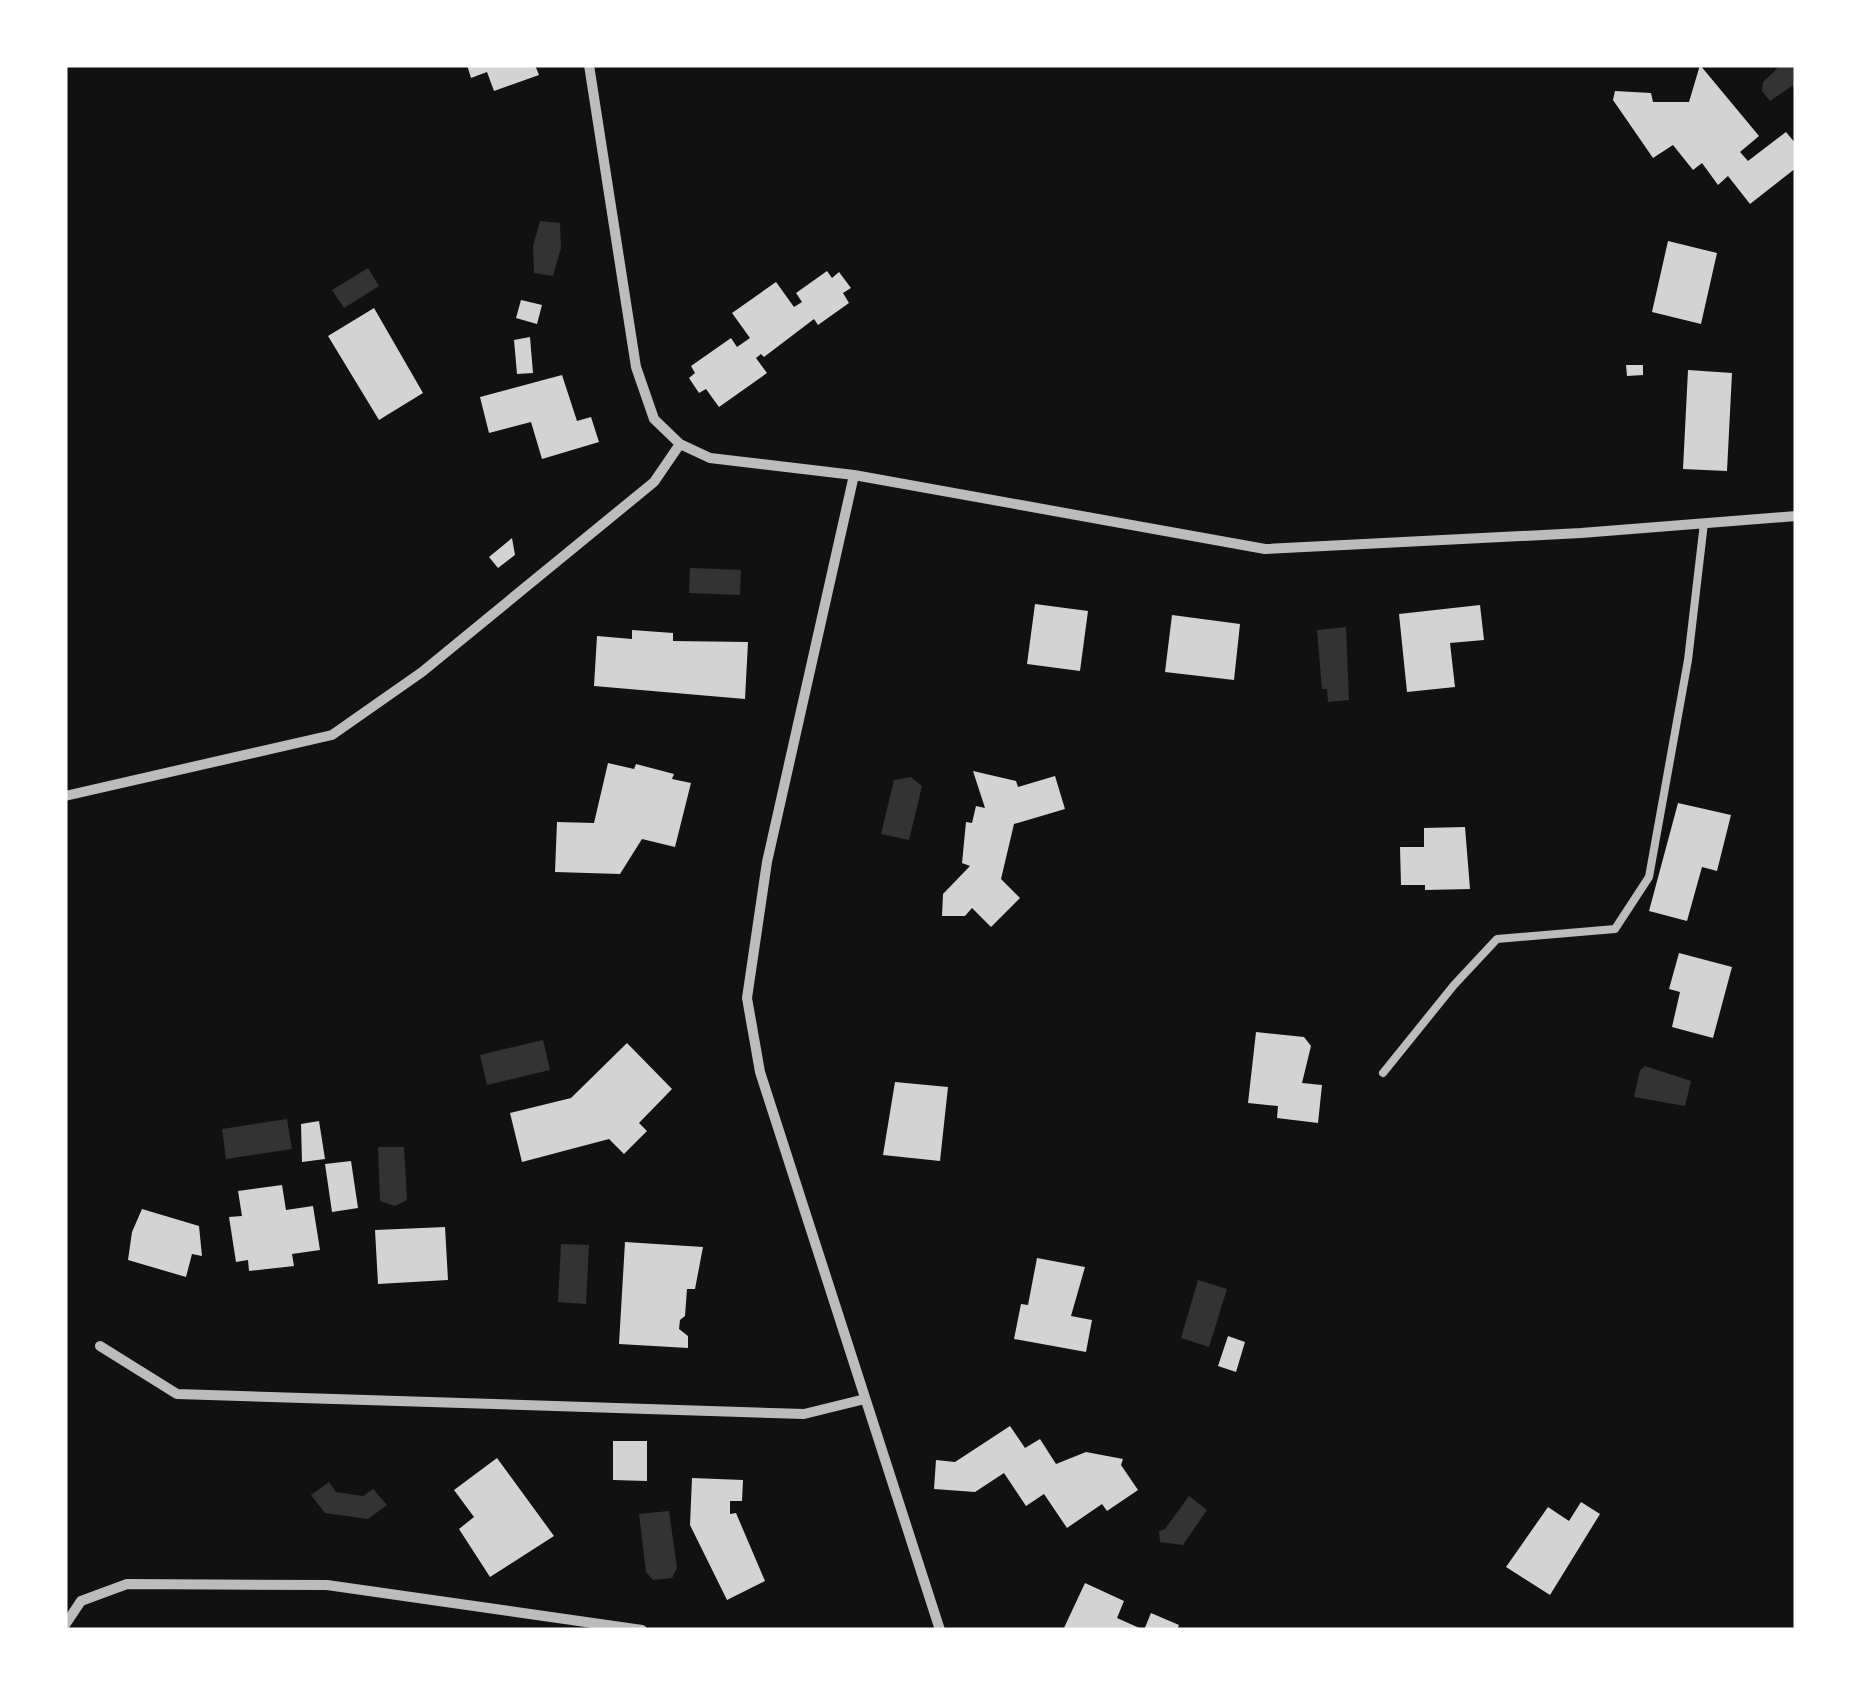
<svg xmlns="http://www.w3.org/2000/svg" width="1861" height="1695" viewBox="0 0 1861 1695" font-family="Merriweather,serif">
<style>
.water{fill:#333}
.building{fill:#d3d3d3}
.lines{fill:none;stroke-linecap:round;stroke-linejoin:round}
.service{stroke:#bcbcbc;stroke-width:8}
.minor{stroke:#bcbcbc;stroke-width:10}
</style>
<rect width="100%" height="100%" fill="#111"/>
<path class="water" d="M1774 65H1796V91L1792 86 1770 101 1762 91 1763 82 1777 69Z
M540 221 560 223 561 248 553 276 534 273 533 246Z
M368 268 379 286 344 308 332 290Z
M690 568 741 570 740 595 689 593Z
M1346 627 1349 700 1328 702 1327 689H1322L1317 630Z
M911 777 922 786 909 840 881 834 894 780Z
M543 1040 550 1070 487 1085 480 1055Z
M1645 1066 1691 1081 1685 1106 1634 1097 1640 1070Z
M287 1119 292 1149 226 1159 222 1129Z
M378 1147H404L407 1200 395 1206 380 1201Z
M561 1244 589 1245 586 1304 558 1302Z
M1198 1280 1227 1289 1209 1347 1181 1338Z
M329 1482 336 1492 363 1496 373 1489 387 1505 368 1519 325 1513 311 1495Z
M1189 1496 1207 1510 1183 1545 1160 1542 1159 1531 1165 1529Z
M669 1511 677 1568 672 1578 653 1580 646 1572 639 1514Z"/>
<path class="building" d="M467 65H535L539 75 494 91 487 72 471 78Z
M1700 65 1759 136 1740 152 1748 161 1786 132 1796 144V168L1750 204 1728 176 1718 185 1702 163 1693 170 1673 145 1653 158 1613 100 1615 91 1651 93 1653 102H1689Z
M1668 241 1717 253 1701 324 1652 312Z
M827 271 832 278 839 272 851 288 843 293 849 303 818 325 814 319 764 357 761 354 756 358 767 373 719 407 706 389 699 393 689 378 695 373 691 366 731 338 737 347 750 338 732 313 776 282 794 307 802 302 796 293Z
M521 300 542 305 537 324 516 318Z
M374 308 423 393 379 420 328 336Z
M530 337 533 373 517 374 514 340Z
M1626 365H1643V375L1627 376Z
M1688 370 1732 373 1727 471 1683 469Z
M562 375 577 421 591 417 599 442 542 459 531 422 489 433 480 397Z
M512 538 515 555 498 568 489 557Z
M1035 604 1088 611 1080 671 1027 664Z
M1480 605 1484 640 1450 643 1455 687 1407 692 1399 614Z
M1172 615 1240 624 1234 680 1165 672Z
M632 630 673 633V641L748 642 745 699 594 686 597 636 632 639Z
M608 763 634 769 636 764 674 774 672 779 691 783 675 847 642 839 620 874 555 872 557 822 594 823Z
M973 771 1016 781 1018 787 1055 776 1065 809 1014 824 1001 879 1020 898 991 927 972 908 965 916H942L943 894 970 866 962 863 966 822 972 823 976 806 985 808Z
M1678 803 1731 815 1717 871 1702 867 1687 921 1649 911Z
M1465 827 1470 889 1425 890V885H1401L1400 847H1424V828Z
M1679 953 1732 967 1713 1038 1672 1027 1680 992 1669 989Z
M1256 1032 1304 1037 1311 1046 1302 1083 1322 1085 1318 1123 1277 1118 1278 1106 1248 1103Z
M627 1043 672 1089 639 1123 647 1131 624 1154 609 1139 522 1162 510 1113 571 1098Z
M895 1082 948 1087 940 1161 883 1155Z
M319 1121 325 1159 302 1162 301 1124Z
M351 1161 358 1208 332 1212 325 1164Z
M282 1185 286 1210 313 1206 320 1250 292 1254 294 1266 249 1271 248 1260 236 1262 229 1217 242 1216 238 1191Z
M142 1209 199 1226 202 1256 192 1254 186 1277 128 1260 132 1232Z
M445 1227 448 1280 378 1284 375 1230Z
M625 1242 703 1247 695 1289H687L685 1316 680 1320 679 1329 688 1336V1348L619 1344Z
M1037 1258 1085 1267 1071 1316 1092 1320 1086 1352 1014 1339 1021 1304 1028 1305Z
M1228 1336 1245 1342 1236 1372 1218 1366Z
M1010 1426 1025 1448 1040 1439 1056 1464 1086 1452 1123 1459 1121 1465 1138 1490 1107 1511 1102 1504 1067 1528 1044 1494 1026 1506 1004 1473 975 1492 934 1489 936 1460 955 1462Z
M613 1441H647V1481L613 1480Z
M497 1458 554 1536 490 1577 459 1529 474 1517 454 1490Z
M692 1478 743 1480 742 1501H730V1514L736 1513 765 1581 727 1600 690 1525Z
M1581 1502 1600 1514 1550 1595 1506 1567 1548 1507 1569 1521Z
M1085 1583 1124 1601 1117 1618 1144 1630 1151 1613 1179 1625 1177 1630H1063Z"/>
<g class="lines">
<path class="service" d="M1383 1073 1454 985 1497 939 1615 929 1649 877 1688 660 1704 523"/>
<path class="minor" d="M589 65 636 367 654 419 680 444 710 458 854 475 1265 549 1581 533 1796 516
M854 475 767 862 747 998 760 1072 940 1630
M65 796 332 735 422 672 654 482 680 444
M100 1346 177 1394 804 1414 865 1399
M65 1625 81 1601 127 1584 327 1585 642 1630"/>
</g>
<rect width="1861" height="1695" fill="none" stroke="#ffffff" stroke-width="135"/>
</svg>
